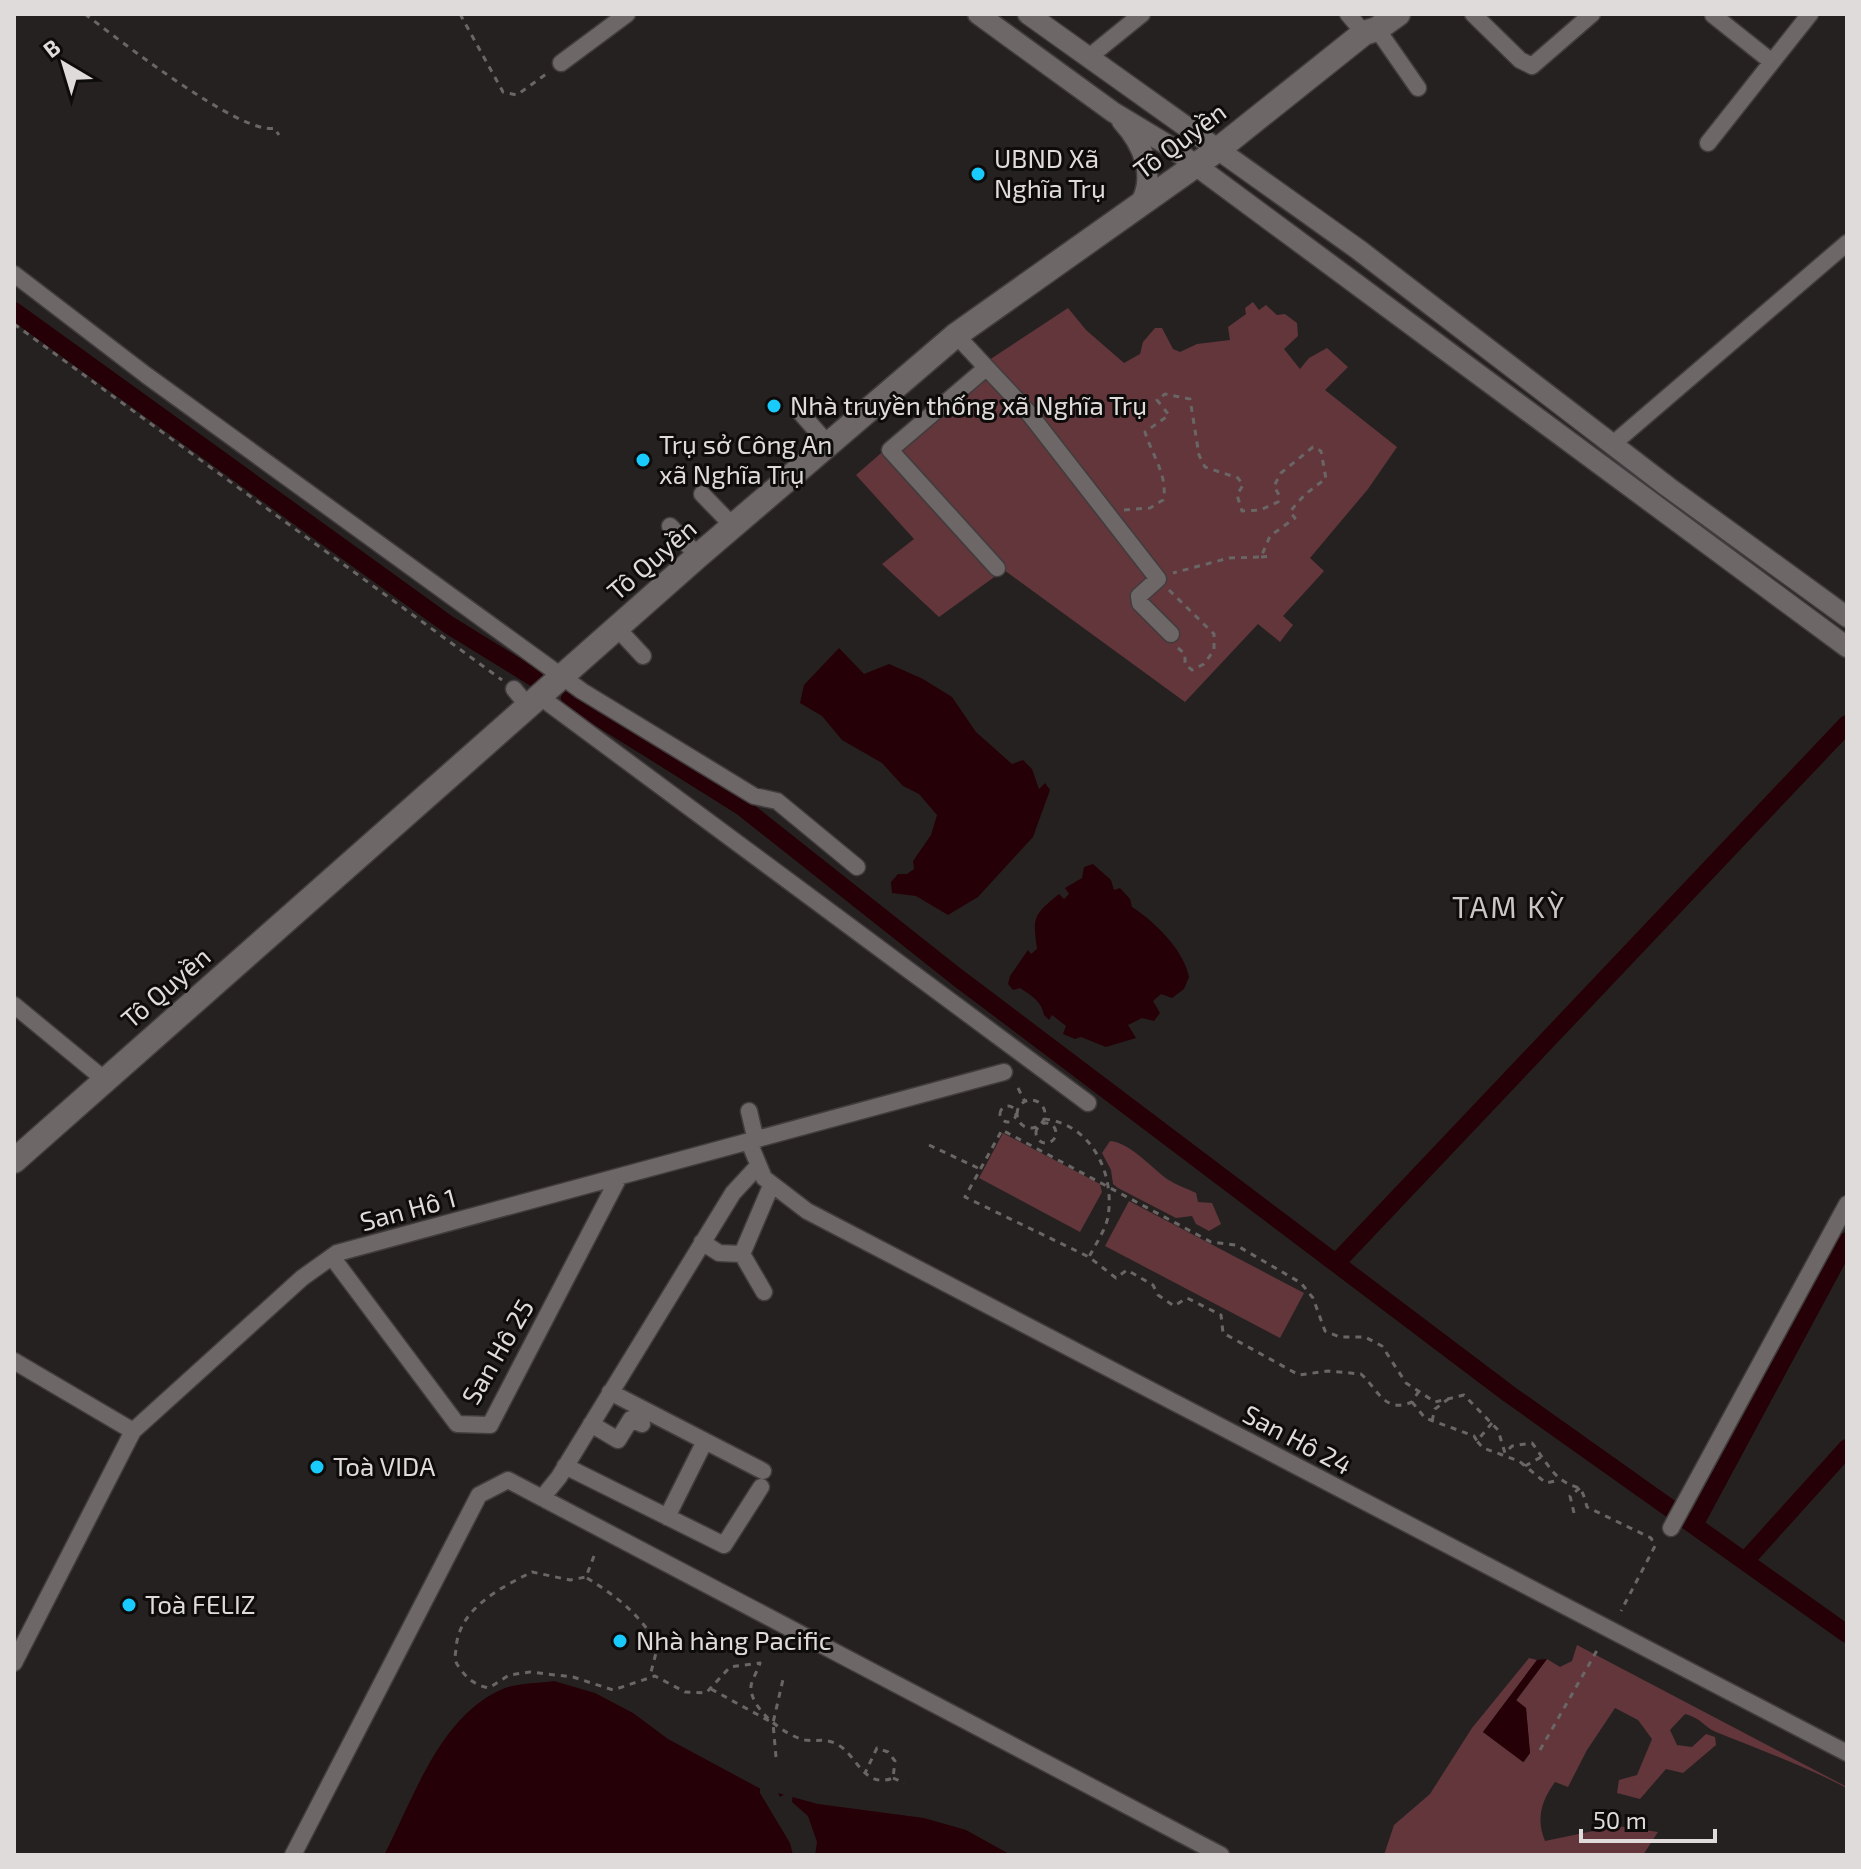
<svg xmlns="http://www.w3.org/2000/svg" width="1861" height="1869" viewBox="0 0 1861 1869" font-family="'Exo 2',sans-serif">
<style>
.green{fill:#62363a}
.water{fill:#250006}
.pier{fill:#262121}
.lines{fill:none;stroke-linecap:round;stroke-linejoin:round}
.canal{stroke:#250006;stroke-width:18}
.minor-casing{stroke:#413c3d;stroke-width:19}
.tertiary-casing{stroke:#413c3d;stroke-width:23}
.secondary-casing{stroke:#413c3d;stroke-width:27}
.path{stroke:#6a6666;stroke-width:3;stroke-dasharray:6 6;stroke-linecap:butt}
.minor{stroke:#6d6767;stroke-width:16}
.tertiary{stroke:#6d6767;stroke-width:20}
.secondary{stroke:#6d6767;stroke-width:24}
.poi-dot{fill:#19cafc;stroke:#0e0b0b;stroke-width:3}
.labels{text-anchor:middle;stroke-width:6;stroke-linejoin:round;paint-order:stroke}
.street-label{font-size:26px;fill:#dfdbdb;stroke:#0e0b0b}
.poi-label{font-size:26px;fill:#dfdbdb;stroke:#0e0b0b;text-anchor:start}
.quarter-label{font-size:30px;letter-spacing:2px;fill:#ccc5c5;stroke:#0e0b0b}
</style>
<rect width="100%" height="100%" fill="#262121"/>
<path class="green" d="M1253 302 1259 310 1266 305 1277 315 1285 314 1297 323 1298 336 1284 349 1300 369 1309 358 1327 348 1348 367 1325 390 1397 447 1368 489 1310 558 1324 571 1283 616 1293 625 1280 642 1258 624 1185 702 1004 570 939 617 882 564 914 539 856 475 983 364 1068 308 1086 330 1124 363 1140 354 1143 342 1155 328H1162L1173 349 1180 352 1197 344 1230 340 1228 327 1246 314 1245 308Z
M1003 1133 1100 1184 1102 1192 1080 1232 979 1178Z
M1110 1141C1129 1142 1152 1168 1167 1179 1176 1185 1186 1188 1196 1193L1198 1202 1212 1203 1221 1224 1209 1231 1196 1224 1192 1216 1176 1218 1118 1188 1113 1184 1111 1170 1102 1153Z
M1129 1201 1304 1293 1280 1338 1105 1246Z
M1577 1645 1847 1787V1788C1804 1766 1761 1750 1716 1732 1703 1726 1701 1718 1685 1714L1670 1730 1677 1745 1692 1747 1706 1734 1715 1737 1716 1745 1683 1773 1666 1769 1640 1799 1617 1793 1619 1780 1637 1775 1652 1739 1638 1720 1615 1708 1587 1750 1568 1787 1555 1782C1541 1801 1536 1820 1545 1841L1617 1826 1658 1832 1643 1855H1384L1394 1825 1430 1794 1472 1728 1529 1658 1537 1660 1483 1732 1524 1762 1530 1753 1526 1708 1516 1701 1547 1659 1560 1667 1572 1661Z"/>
<path class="water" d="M839 648 864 674 889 664 923 679 952 697 976 732 1012 764 1023 760 1032 769 1039 789 1045 783 1050 790 1033 837 978 897 948 915 916 896 892 893 891 882 898 874H907L914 869 913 861 931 835 937 815 919 794 903 786 882 763 842 740 822 716 800 703 804 685Z
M1093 864 1111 880 1114 890 1120 888 1130 899 1132 907C1154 921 1184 950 1189 977L1184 989 1172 998 1161 994 1153 1001 1160 1013 1154 1021 1142 1018 1128 1025 1136 1038 1106 1047 1081 1037 1075 1039 1063 1034 1066 1026 1052 1015 1049 1020 1044 1015C1042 1002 1031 995 1020 988L1013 990 1008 984 1010 976 1028 950 1031 954 1037 949C1033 918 1032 916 1059 894L1064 899 1069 894 1065 888 1082 878 1084 867Z
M1547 1659 1516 1700 1526 1708 1530 1753 1523 1762 1483 1732 1537 1660Z
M554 1681 595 1693 633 1713 668 1739 759 1788 818 1804 924 1818 966 1830 1011 1855H384C414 1798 440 1714 505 1688 520 1683 539 1683 554 1681Z"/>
<path class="pier" d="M760 1784 776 1789 780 1797 785 1794 783 1790 793 1793 792 1802 808 1816 817 1842 815 1855H793L790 1843 760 1793Z"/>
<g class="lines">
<path class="canal" d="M14 311 449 625 535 678
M570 699 741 806 957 977 1509 1394 1847 1634
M1337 1262 1847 724
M1694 1525 1847 1241
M1745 1561 1847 1448"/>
<g class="minor-casing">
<path id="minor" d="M1348 14 1364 33
M1473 14 1520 60 1532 66 1592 14
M1713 15 1772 62
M1377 29 1418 88
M1089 57 1142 14
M561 63 627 14
M1708 143 1810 14
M14 274 146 375 582 691 754 796 777 801 857 867
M956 335 1028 412 1158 579 1139 596 1140 603 1171 634
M986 368 890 450 997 568
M799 411 828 444
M1614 443 1847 243
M702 494 733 526
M670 526 698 556
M617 628 643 656
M514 689 528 706
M539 696 1088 1103
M14 1005 105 1080
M749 1111 756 1141
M749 1142 764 1178 807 1211 1847 1753
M702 1242 719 1253 742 1254 771 1186
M742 1254 764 1292
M332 1257 457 1424 490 1425 618 1179
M14 1361 133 1431
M610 1392 763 1471
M591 1424 618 1440 631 1419 642 1424
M565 1466 724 1545 761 1487
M542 1498 559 1477 733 1193 757 1167
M667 1517 705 1441
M1671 1528 1847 1204
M14 1663 133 1431 302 1278 337 1253 1004 1072
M293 1855 479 1495 508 1480 1221 1855"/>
</g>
<g class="tertiary-casing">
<path id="tertiary" d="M978 14 1113 112 1171 147 1847 647
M1028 14 1359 250 1668 487 1847 617
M1122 121C1143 144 1158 178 1138 207"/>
</g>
<g class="secondary-casing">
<path id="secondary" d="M14 1161 698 556 956 335 1220 148 1364 33 1377 29 1398 14"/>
</g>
<path class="path" d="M85 14C115 37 242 136 274 128L279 135
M460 14 503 92 517 95 549 72
M14 324 502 680
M1124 510 1150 508 1163 500C1169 477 1151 453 1145 432L1169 415 1157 400 1165 394 1190 399 1199 455 1205 467 1238 478 1243 485 1237 495 1242 511 1260 510 1278 502 1279 495 1274 486 1281 473 1313 447 1321 451 1326 479C1312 488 1301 497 1290 512L1295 518 1270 536 1261 557 1229 558 1173 573
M1261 557 1273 556
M1169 590 1214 634V650L1204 664 1192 670 1185 664V654L1178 648
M1018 1088 1025 1102
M1017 1114a14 14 0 1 1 28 0a14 14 0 1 1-28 0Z
M1000 1114a8 8 0 1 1 16 0a8 8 0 1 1-16 0Z
M1044 1119C1092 1124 1115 1174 1108 1217 1105 1231 1095 1245 1089 1257
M1036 1133a10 10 0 1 1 20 0a10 10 0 1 1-20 0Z
M929 1145 980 1169
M1419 1391 1412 1402C1384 1414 1378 1389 1361 1374L1328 1371 1299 1375 1223 1333 1221 1315 1187 1298 1174 1306 1158 1295 1153 1285 1127 1270 1116 1278 1089 1257 965 1197 1002 1130 1211 1242 1236 1245 1301 1283 1313 1298 1325 1331 1340 1337H1365L1382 1346 1406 1383 1435 1402 1464 1395 1498 1430 1505 1453 1512 1446 1532 1443C1540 1453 1551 1473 1562 1480 1579 1492 1580 1480 1587 1507L1651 1538 1655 1546 1621 1611
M1412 1402 1425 1418 1474 1436 1477 1441
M1432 1421 1435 1409 1451 1397
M1492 1423 1477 1441 1483 1448 1519 1461 1546 1483 1560 1480
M1525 1466 1543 1456
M1574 1513 1570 1496 1580 1488
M594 1556 586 1577 570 1580 532 1572C500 1588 458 1609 456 1649 455 1657 454 1661 459 1667 467 1679 475 1685 489 1688L509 1675 530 1672 573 1677 613 1690 655 1676 685 1692 706 1693 730 1667 760 1663C758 1670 752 1679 751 1686 749 1708 785 1736 805 1740 819 1742 826 1737 840 1746 857 1757 865 1789 893 1778L895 1761 888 1752 877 1748 865 1773
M587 1578C619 1598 638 1613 658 1645L650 1676
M711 1689 771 1722
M1540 1750 1599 1647
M776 1757 773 1723 784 1675
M893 1778 904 1783"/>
<use href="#minor" class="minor"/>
<use href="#tertiary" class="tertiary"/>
<use href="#secondary" class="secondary"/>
</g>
<g class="poi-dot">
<circle cx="978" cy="174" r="8"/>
<circle cx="774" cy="406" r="8"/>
<circle cx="643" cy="460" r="8"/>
<circle cx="317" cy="1467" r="8"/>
<circle cx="129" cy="1605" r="8"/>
<circle cx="620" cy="1641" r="8"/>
</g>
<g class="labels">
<g class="street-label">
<text transform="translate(1180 141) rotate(-37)" y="9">Tô Quyền</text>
<text transform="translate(652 560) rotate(-41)" y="9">Tô Quyền</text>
<text transform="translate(166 988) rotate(-41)" y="9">Tô Quyền</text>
<text transform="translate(408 1210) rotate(-15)" y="9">San Hô 1</text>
<text transform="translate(498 1352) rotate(-60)" y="9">San Hô 25</text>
<text transform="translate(1297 1440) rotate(28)" y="9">San Hô 24</text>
</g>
<g class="poi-label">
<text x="994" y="168">UBND Xã<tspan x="994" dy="30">Nghĩa Trụ</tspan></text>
<text x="790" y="415">Nhà truyền thống xã Nghĩa Trụ</text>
<text x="659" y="454">Trụ sở Công An<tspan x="659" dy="30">xã Nghĩa Trụ</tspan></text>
<text x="333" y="1476">Toà VIDA</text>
<text x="145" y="1614">Toà FELIZ</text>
<text x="636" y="1650">Nhà hàng Pacific</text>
</g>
<g class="quarter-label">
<text x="1509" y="918">TAM KỲ</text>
</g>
</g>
<rect width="1861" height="1869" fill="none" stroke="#dfdbdb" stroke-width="32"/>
<g transform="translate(64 64) rotate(322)" stroke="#0e0b0b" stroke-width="6" paint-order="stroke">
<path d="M0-6L14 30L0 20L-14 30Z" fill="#dfdbdb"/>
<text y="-12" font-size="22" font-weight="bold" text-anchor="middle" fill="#dfdbdb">B</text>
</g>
<path d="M1581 1829v12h134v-12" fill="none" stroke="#dfdbdb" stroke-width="4"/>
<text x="1593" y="1829" font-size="24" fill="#dfdbdb" stroke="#0e0b0b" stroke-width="6" paint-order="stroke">50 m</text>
</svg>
